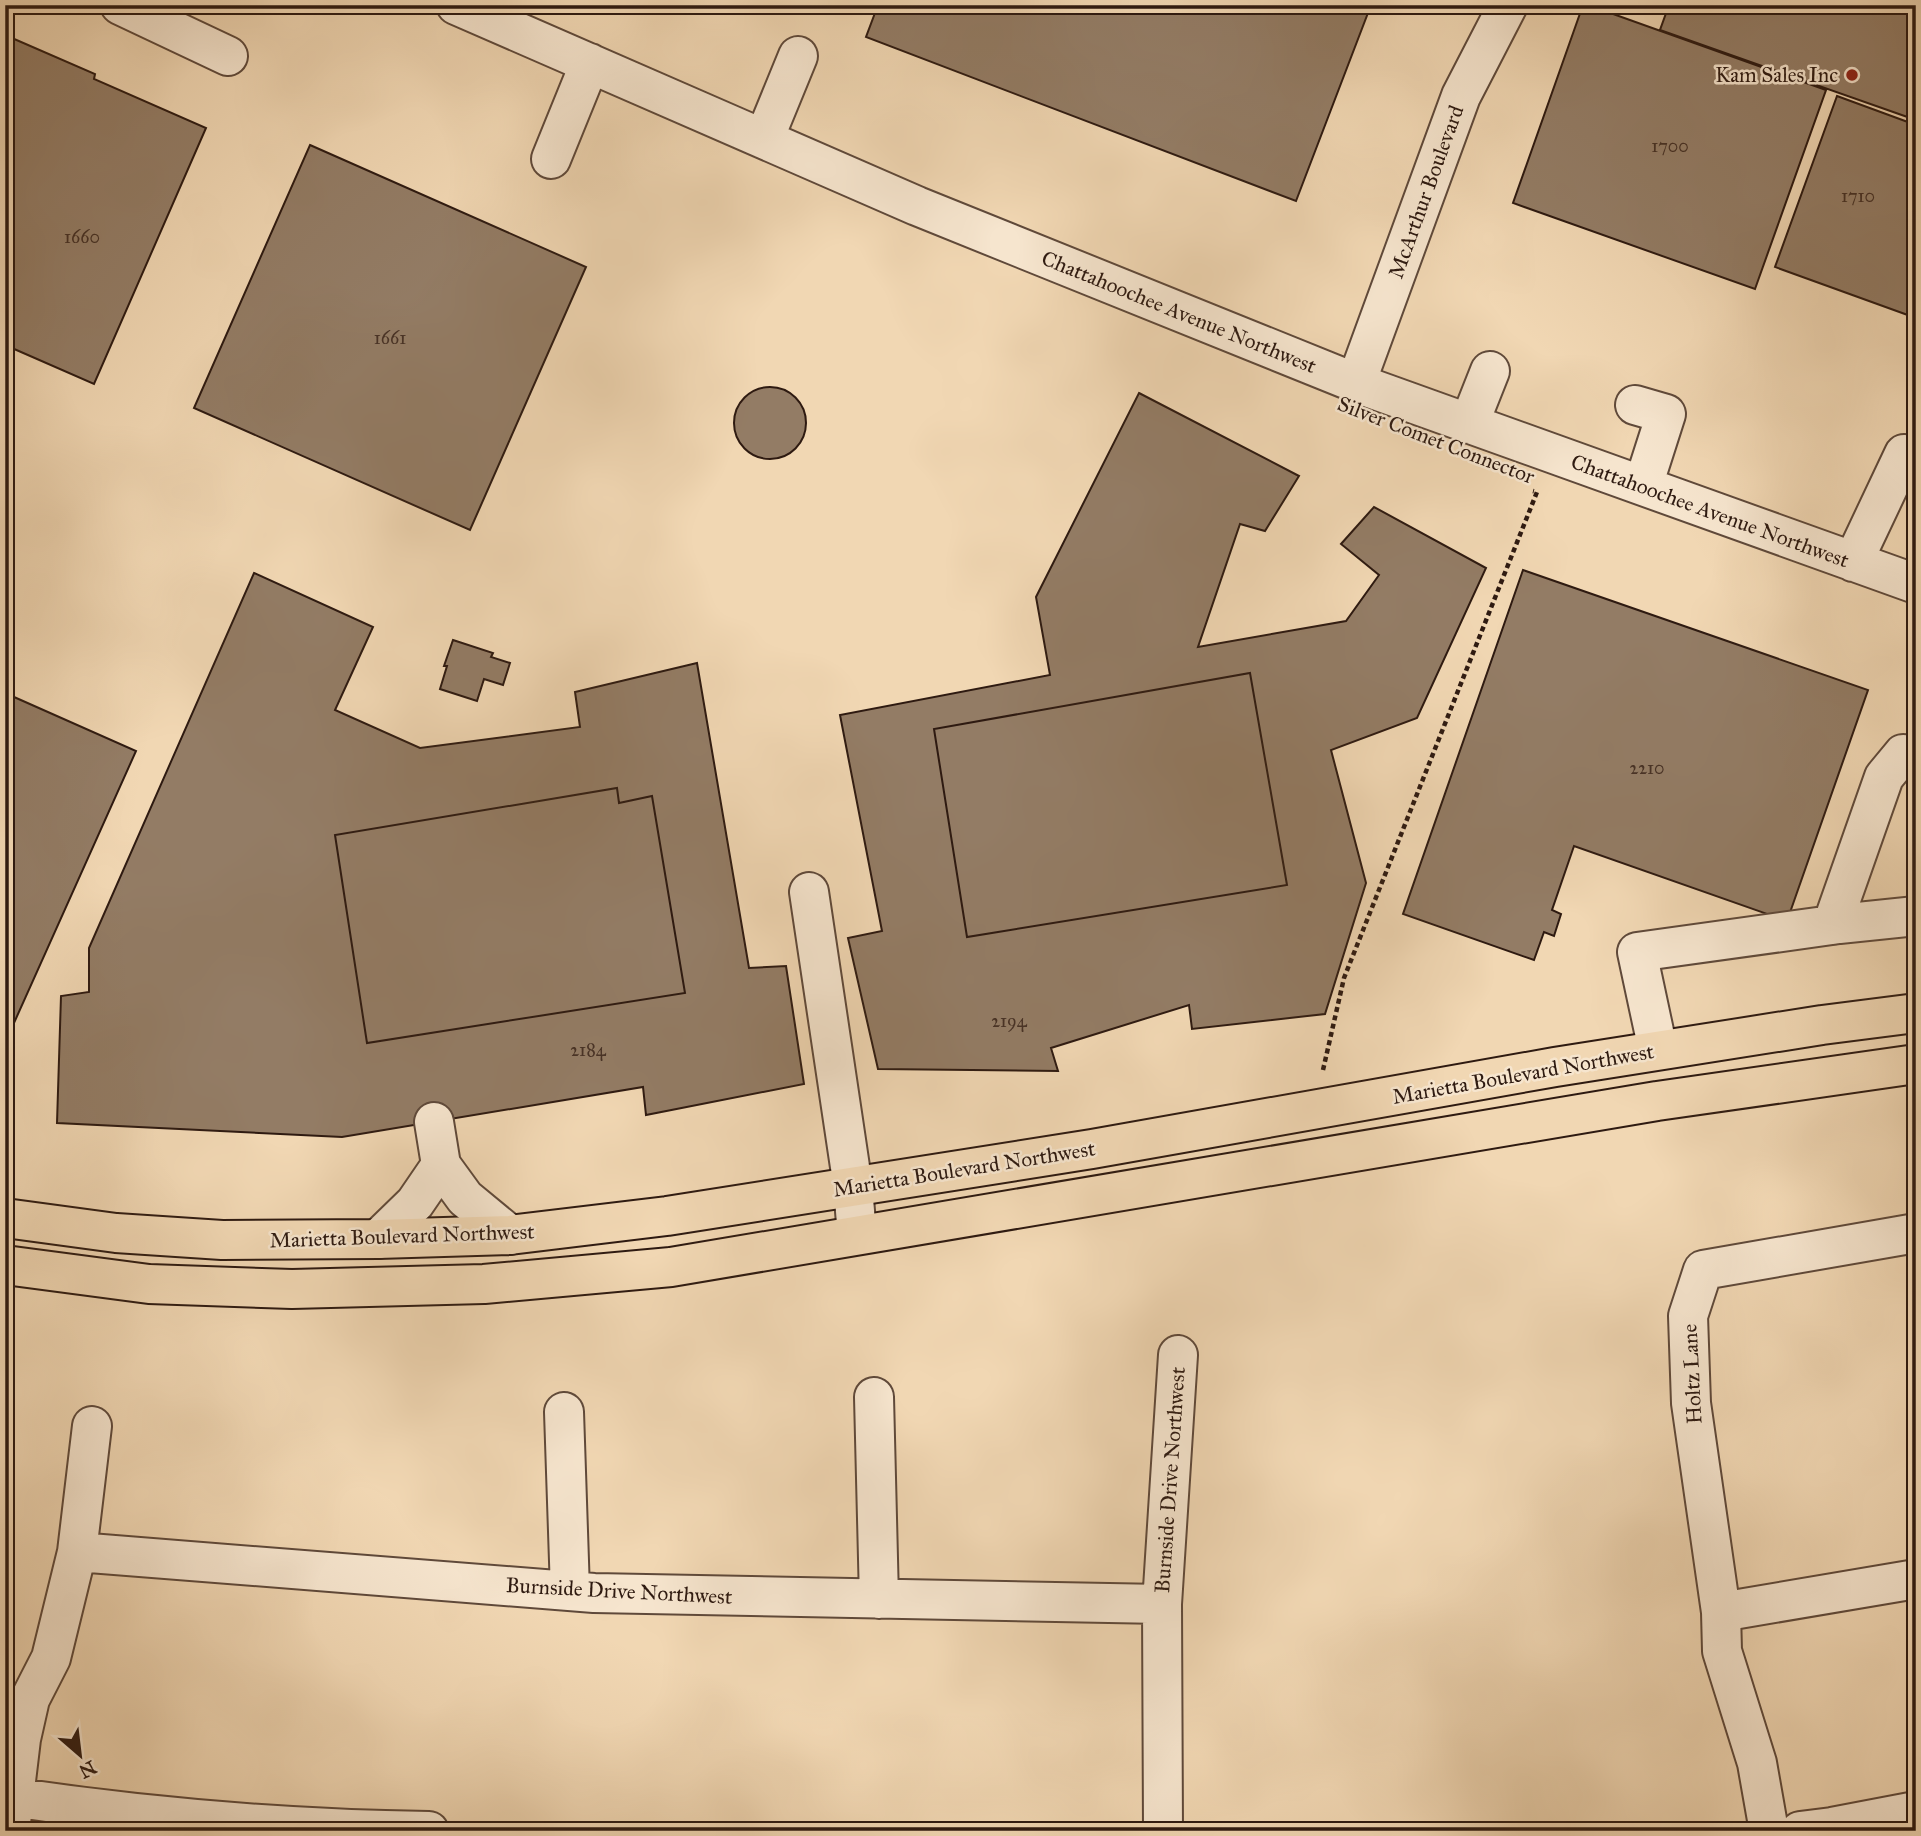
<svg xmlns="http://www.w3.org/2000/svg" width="1921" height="1836" viewBox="0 0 1921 1836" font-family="'IM FELL Great Primer',serif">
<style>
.building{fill:#937c65;stroke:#2e1a11;stroke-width:2}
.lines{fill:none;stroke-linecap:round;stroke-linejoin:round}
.minor-casing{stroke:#5f493a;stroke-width:42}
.major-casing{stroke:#2e1a11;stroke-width:42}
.path{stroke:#2e1a11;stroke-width:4.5;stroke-dasharray:5 3.5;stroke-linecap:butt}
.minor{stroke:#f6e5ce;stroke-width:38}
.major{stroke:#f1d7b3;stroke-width:38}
.poi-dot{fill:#8f2418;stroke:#f6e5ce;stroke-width:2.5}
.labels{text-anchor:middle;stroke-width:5;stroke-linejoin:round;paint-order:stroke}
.number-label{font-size:18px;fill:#473226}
.poi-label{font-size:21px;fill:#2e1a11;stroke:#f6e5ce;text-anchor:end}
.street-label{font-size:21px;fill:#2e1a11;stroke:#f6e5ce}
</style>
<rect width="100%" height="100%" fill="#f1d7b3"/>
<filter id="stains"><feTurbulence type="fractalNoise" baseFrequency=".00286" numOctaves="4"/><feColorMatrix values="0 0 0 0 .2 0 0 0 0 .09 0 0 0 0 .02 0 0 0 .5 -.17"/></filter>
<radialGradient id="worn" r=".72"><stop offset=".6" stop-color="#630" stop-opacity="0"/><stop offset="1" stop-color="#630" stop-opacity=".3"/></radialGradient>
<path class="building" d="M878 5H1371L1296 201 866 37Z
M1583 5H1588L1826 90 1755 289 1513 203Z
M1669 5H1916V120L1660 30Z
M5 35 95 74 94 79 206 128 94 384 5 345Z
M1837 96 1916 125V318L1775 267Z
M310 145 586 267 470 530 194 408Z
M734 423a36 36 0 1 1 72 0a36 36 0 1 1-72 0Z
M1139 393 1299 476 1265 531 1240 524 1198 647 1346 621 1379 575 1341 544 1374 507 1486 568 1417 718 1331 750 1366 883 1325 1014 1192 1029 1189 1005 1051 1048 1058 1071 878 1069 848 938 882 931 840 715 1050 675 1036 597Z
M1523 570 1868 690 1787 921 1574 846 1552 910 1561 914 1554 936 1544 932 1534 960 1403 914Z
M254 573 373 627 335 710 420 748 580 727 575 692 697 663 749 968 786 966 804 1084 646 1115 643 1087 342 1137 57 1123 61 996 89 992V948Z
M453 640 493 653 491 657 510 663 503 685 484 679 477 701 440 689 447 666H444Z
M1250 673 1287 885 967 937 934 729Z
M5 693 136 751 5 1043Z
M617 788 619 803 652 796 685 993 367 1043 335 835Z"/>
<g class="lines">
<g class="minor-casing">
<path id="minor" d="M120 5 228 56
M456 5 917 206 1356 383 1916 584
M764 139 798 56
M551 159 590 63
M1356 383 1461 96 1508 5
M1635 405 1666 414 1643 486
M1469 424 1490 371
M1853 562 1904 454
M809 892 853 1187 857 1235
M1832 925 1884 777 1903 754 1916 759
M1658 1050 1637 952 1839 924 1916 916
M434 1122 441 1165 465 1198 510 1235
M378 1239 415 1203 441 1165
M874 1397 879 1599
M564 1412 570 1591
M77 1552 594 1593 1162 1604
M1721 1612 1916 1579
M5 1796C145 1817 287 1829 429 1831
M10 1831 21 1739 30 1699 51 1658 77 1552 92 1426
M1163 1831 1162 1604 1178 1355
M1769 1831 1757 1763 1722 1651 1721 1612 1691 1403 1688 1316 1703 1270 1916 1233
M1800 1831 1832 1827 1916 1811"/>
</g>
<g class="major-casing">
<path id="major" d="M5 1218 116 1233 222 1240 378 1239 510 1235 667 1216 1092 1149 1555 1067 1822 1025 1916 1013
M5 1265 149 1284 292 1289 484 1284 671 1267 1657 1101 1916 1064"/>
</g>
<path class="path" d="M1323 1070 1344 978 1537 492 1533 491"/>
<use href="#minor" class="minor"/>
<use href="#major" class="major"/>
</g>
<circle class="poi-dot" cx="1852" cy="75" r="7"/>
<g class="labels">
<g class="number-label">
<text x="1670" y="152">1700</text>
<text x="1858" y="202">1710</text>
<text x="82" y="243">1660</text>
<text x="390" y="344">1661</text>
<text x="1647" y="774">2210</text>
<text x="1009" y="1027">2194</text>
<text x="588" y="1056">2184</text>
</g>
<g class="poi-label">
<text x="1838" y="82">Kam Sales Inc</text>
</g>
<g class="street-label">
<text transform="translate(1426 192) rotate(-70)" y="7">McArthur Boulevard</text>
<text transform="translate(1179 312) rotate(22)" y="7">Chattahoochee Avenue Northwest</text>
<text transform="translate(1436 440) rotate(21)" y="7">Silver Comet Connector</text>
<text transform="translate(1710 511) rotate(20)" y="7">Chattahoochee Avenue Northwest</text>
<text transform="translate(1523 1074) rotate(-10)" y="7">Marietta Boulevard Northwest</text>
<text transform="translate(964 1169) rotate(-9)" y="7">Marietta Boulevard Northwest</text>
<text transform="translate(402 1236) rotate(-2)" y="7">Marietta Boulevard Northwest</text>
<text transform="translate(1692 1374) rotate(-93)" y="7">Holtz Lane</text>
<text transform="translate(1170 1480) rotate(-86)" y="7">Burnside Drive Northwest</text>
<text transform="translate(619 1591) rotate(3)" y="7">Burnside Drive Northwest</text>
</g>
</g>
<rect width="1921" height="1836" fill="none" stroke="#f1d7b3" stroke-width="28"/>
<rect x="7" y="7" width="1907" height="1822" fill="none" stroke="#2e1a11" stroke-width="3.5"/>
<rect x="14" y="14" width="1893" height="1808" fill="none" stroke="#2e1a11" stroke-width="2"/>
<g transform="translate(80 1755) rotate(152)" stroke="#f6e5ce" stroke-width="5" paint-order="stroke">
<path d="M0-5L12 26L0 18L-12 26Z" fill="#2e1a11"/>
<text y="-10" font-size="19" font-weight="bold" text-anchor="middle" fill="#2e1a11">N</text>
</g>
<rect width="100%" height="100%" filter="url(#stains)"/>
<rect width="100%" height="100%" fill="url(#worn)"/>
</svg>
